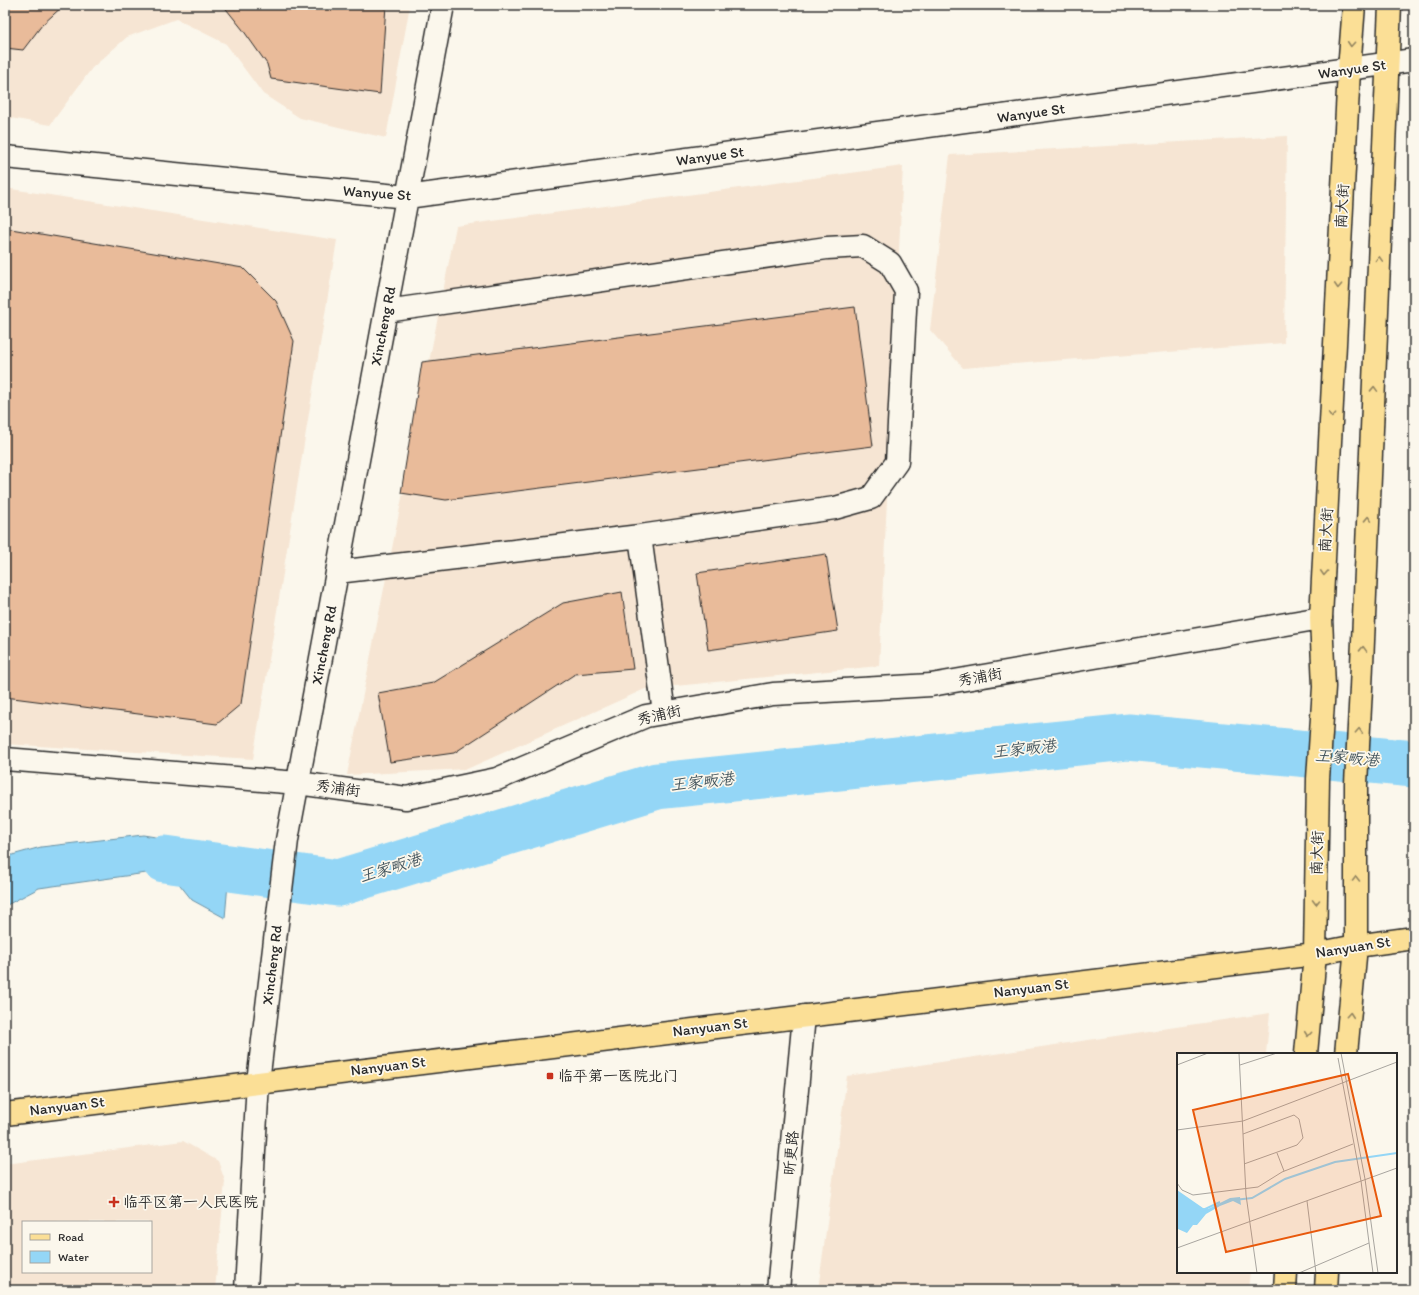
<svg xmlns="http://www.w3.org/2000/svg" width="1419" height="1295" viewBox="0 0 1419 1295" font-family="Itim,'LXGW WenKai TC',sans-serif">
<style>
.built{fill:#f6e5d3;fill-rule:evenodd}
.water{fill:#94d6f6;stroke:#6a92a5}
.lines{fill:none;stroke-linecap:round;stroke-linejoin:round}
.river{stroke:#94d6f6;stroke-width:47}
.building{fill:#e9bb9a;stroke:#2b2b2b}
.minor-casing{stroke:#2b2b2b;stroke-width:25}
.major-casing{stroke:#2b2b2b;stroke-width:25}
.minor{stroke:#fbf7ec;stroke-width:22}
.major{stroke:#fbdf96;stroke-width:22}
.oneway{stroke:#938560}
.poi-dot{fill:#c8321e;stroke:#fbf7ec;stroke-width:1.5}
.labels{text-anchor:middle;stroke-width:3.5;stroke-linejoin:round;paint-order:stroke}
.street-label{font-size:15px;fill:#2b2b2b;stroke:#fbf7ec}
.poi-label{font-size:15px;fill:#2b2b2b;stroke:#fbf7ec;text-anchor:start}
.water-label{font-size:16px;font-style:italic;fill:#45565e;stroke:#fbf7ec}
.inset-river{fill:none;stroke:#94d6f6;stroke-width:2}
.inset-road{fill:none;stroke:#a8a59f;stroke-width:1}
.view{fill:#e8590c;fill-opacity:0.15;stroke:#e8590c;stroke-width:2}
.inset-edge{fill:none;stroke:#2b2b2b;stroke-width:2}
</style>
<rect width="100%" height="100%" fill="#fbf7ec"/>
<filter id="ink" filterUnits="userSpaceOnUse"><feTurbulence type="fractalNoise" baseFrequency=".025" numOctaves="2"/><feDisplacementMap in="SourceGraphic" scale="8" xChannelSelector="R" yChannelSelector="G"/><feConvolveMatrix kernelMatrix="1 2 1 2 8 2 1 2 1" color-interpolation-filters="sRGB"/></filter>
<g filter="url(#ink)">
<path class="built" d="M5 5H410L386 138 300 118 263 94 226 44 176 19 127 37 92 68 50 125 5 117Z
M1287 136 1284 343 963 368 930 330 950 155Z
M903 166 879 666 645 689 467 769 347 775 456 226Z
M5 188 337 240 253 759 5 744Z
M1270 1013 1266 1054H1178V1272H1250L1248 1289 818 1290 847 1076Z
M183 1141 218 1161 225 1181 215 1290H5V1164ZM23 1222H151V1272H23Z"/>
<path class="water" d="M143 835 231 849 225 918 192 900 168 870 39 888 5 906V857L41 847Z"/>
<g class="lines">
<path class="river" d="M164 859 338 883 657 786 1128 737 1414 764"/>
</g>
<path class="building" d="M5 5H64L42 25 23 50 5 48Z
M223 5H386L380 94 271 79 267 64 243 30Z
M5 228 243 268 276 301 294 341 241 704 217 724 5 697Z
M855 307 873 446 446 500 401 493 422 362Z
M826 554 838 631 708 650 697 573Z
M622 592 633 669 575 674 454 753 390 762 378 693 433 683 563 603Z"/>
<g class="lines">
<g class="minor-casing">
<path id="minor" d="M5 157 407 197 1414 60
M640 536 664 713
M337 572 640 536 835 508 871 498 897 462 906 291 890 263 863 246 827 248 386 311
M5 759 298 783 406 798 497 779 646 716 773 694 931 685 1321 618
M246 1290 258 1082 287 840 443 5
M778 1290 804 1016"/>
</g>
<g class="major-casing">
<path id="major" d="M1306 1054 1315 954 1318 779 1324 687 1321 618 1349 70 1354 5
M1346 1054 1356 946V784L1361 688 1390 5
M5 1114 1315 954 1356 946 1414 938
M1285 1290 1286 1272
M1326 1290 1327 1272"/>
</g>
<use href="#minor" class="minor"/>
<use href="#major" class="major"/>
</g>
<defs><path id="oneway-chevron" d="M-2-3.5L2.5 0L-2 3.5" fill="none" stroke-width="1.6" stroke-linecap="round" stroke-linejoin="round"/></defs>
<g class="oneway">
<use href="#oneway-chevron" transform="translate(1351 44) rotate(94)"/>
<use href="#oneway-chevron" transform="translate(1379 259) rotate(-88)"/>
<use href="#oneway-chevron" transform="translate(1338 286) rotate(93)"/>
<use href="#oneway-chevron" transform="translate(1374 389) rotate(-88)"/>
<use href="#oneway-chevron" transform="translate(1332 415) rotate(93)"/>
<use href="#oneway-chevron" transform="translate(1368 519) rotate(-88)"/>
<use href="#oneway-chevron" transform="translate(1324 573) rotate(93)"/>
<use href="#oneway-chevron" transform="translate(1363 649) rotate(-88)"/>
<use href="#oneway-chevron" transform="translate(1359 731) rotate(-87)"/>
<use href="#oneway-chevron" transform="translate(1356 879) rotate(-90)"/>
<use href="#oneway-chevron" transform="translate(1316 902) rotate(91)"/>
<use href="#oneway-chevron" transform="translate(1350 1015) rotate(-85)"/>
<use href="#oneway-chevron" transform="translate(1308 1034) rotate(95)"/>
</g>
</g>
<g class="poi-dot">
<rect x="546" y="1072" width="8" height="8" rx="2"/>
<path d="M112 1196h4v4h4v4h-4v4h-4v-4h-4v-4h4z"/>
</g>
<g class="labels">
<g class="street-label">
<text transform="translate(1352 69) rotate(-8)" y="5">Wanyue St</text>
<text transform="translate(1031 113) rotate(-8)" y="5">Wanyue St</text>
<text transform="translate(710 156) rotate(-8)" y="5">Wanyue St</text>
<text transform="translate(377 193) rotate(4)" y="5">Wanyue St</text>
<text transform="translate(1342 206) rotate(-87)" y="5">南大街</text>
<text transform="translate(383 326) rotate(-79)" y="5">Xincheng Rd</text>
<text transform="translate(1326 530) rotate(-87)" y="5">南大街</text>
<text transform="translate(324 645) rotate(-79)" y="5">Xincheng Rd</text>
<text transform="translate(980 677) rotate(-10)" y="5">秀浦街</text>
<text transform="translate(659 715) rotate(-13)" y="5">秀浦街</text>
<text transform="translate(338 788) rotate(8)" y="5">秀浦街</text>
<text transform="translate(1317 853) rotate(-89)" y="5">南大街</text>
<text transform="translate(1353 947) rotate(-9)" y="5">Nanyuan St</text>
<text transform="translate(272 965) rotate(-83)" y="5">Xincheng Rd</text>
<text transform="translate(1031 988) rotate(-7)" y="5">Nanyuan St</text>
<text transform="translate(710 1027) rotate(-7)" y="5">Nanyuan St</text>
<text transform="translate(388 1066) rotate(-7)" y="5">Nanyuan St</text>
<text transform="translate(67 1106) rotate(-7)" y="5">Nanyuan St</text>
<text transform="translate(791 1153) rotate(-85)" y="5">昕更路</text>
</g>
<g class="poi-label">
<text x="558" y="1081">临平第一医院北门</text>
<text x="123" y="1207">临平区第一人民医院</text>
</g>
<g class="water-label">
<text transform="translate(1024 748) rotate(-6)" y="6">王家畈港</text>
<text transform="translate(1347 757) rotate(5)" y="6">王家畈港</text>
<text transform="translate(702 781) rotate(-6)" y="6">王家畈港</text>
<text transform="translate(390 867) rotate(-17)" y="6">王家畈港</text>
</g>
</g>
<g transform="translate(1177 1053)">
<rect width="220" height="220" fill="#fbf7ec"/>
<path d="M0 137 26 155 31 156 53 145 63 144 64 152 56 148 43 153 29 161 20 172H16L10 180 1 176 0 178Z" fill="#94d6f6"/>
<path class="inset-river" d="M57 147 75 145 108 126 158 109 220 100M24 158 43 149"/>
<path class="inset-road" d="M62 0 69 142 80 220M164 0 188 126 201 220M161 5 184 128 196 220M0 12 31 0M63 12 100 0M0 77 66 68 220 9M66 81 117 62 122 66 126 85 120 92 67 111M100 100 107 118M0 130 5 137 16 142 81 134 105 119 176 91M130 148 139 220M0 195 220 115M122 220 192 190"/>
<path class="view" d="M171 21 204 163 49 199 16 57Z"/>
<rect width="220" height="220" class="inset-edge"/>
</g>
<rect width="1419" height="1295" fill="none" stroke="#fbf7ec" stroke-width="20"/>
<rect x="10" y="10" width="1399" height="1275" fill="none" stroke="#2b2b2b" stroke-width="1.5" filter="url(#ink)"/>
<rect x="22" y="1221" width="130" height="52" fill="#fbf7ec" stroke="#a8a59f"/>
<rect x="30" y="1234" width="20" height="6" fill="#fbdf96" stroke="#a8a59f"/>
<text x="58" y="1241" font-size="12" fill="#2b2b2b">Road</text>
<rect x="30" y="1251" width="20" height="12" fill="#94d6f6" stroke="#a8a59f"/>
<text x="58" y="1261" font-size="12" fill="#2b2b2b">Water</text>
</svg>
